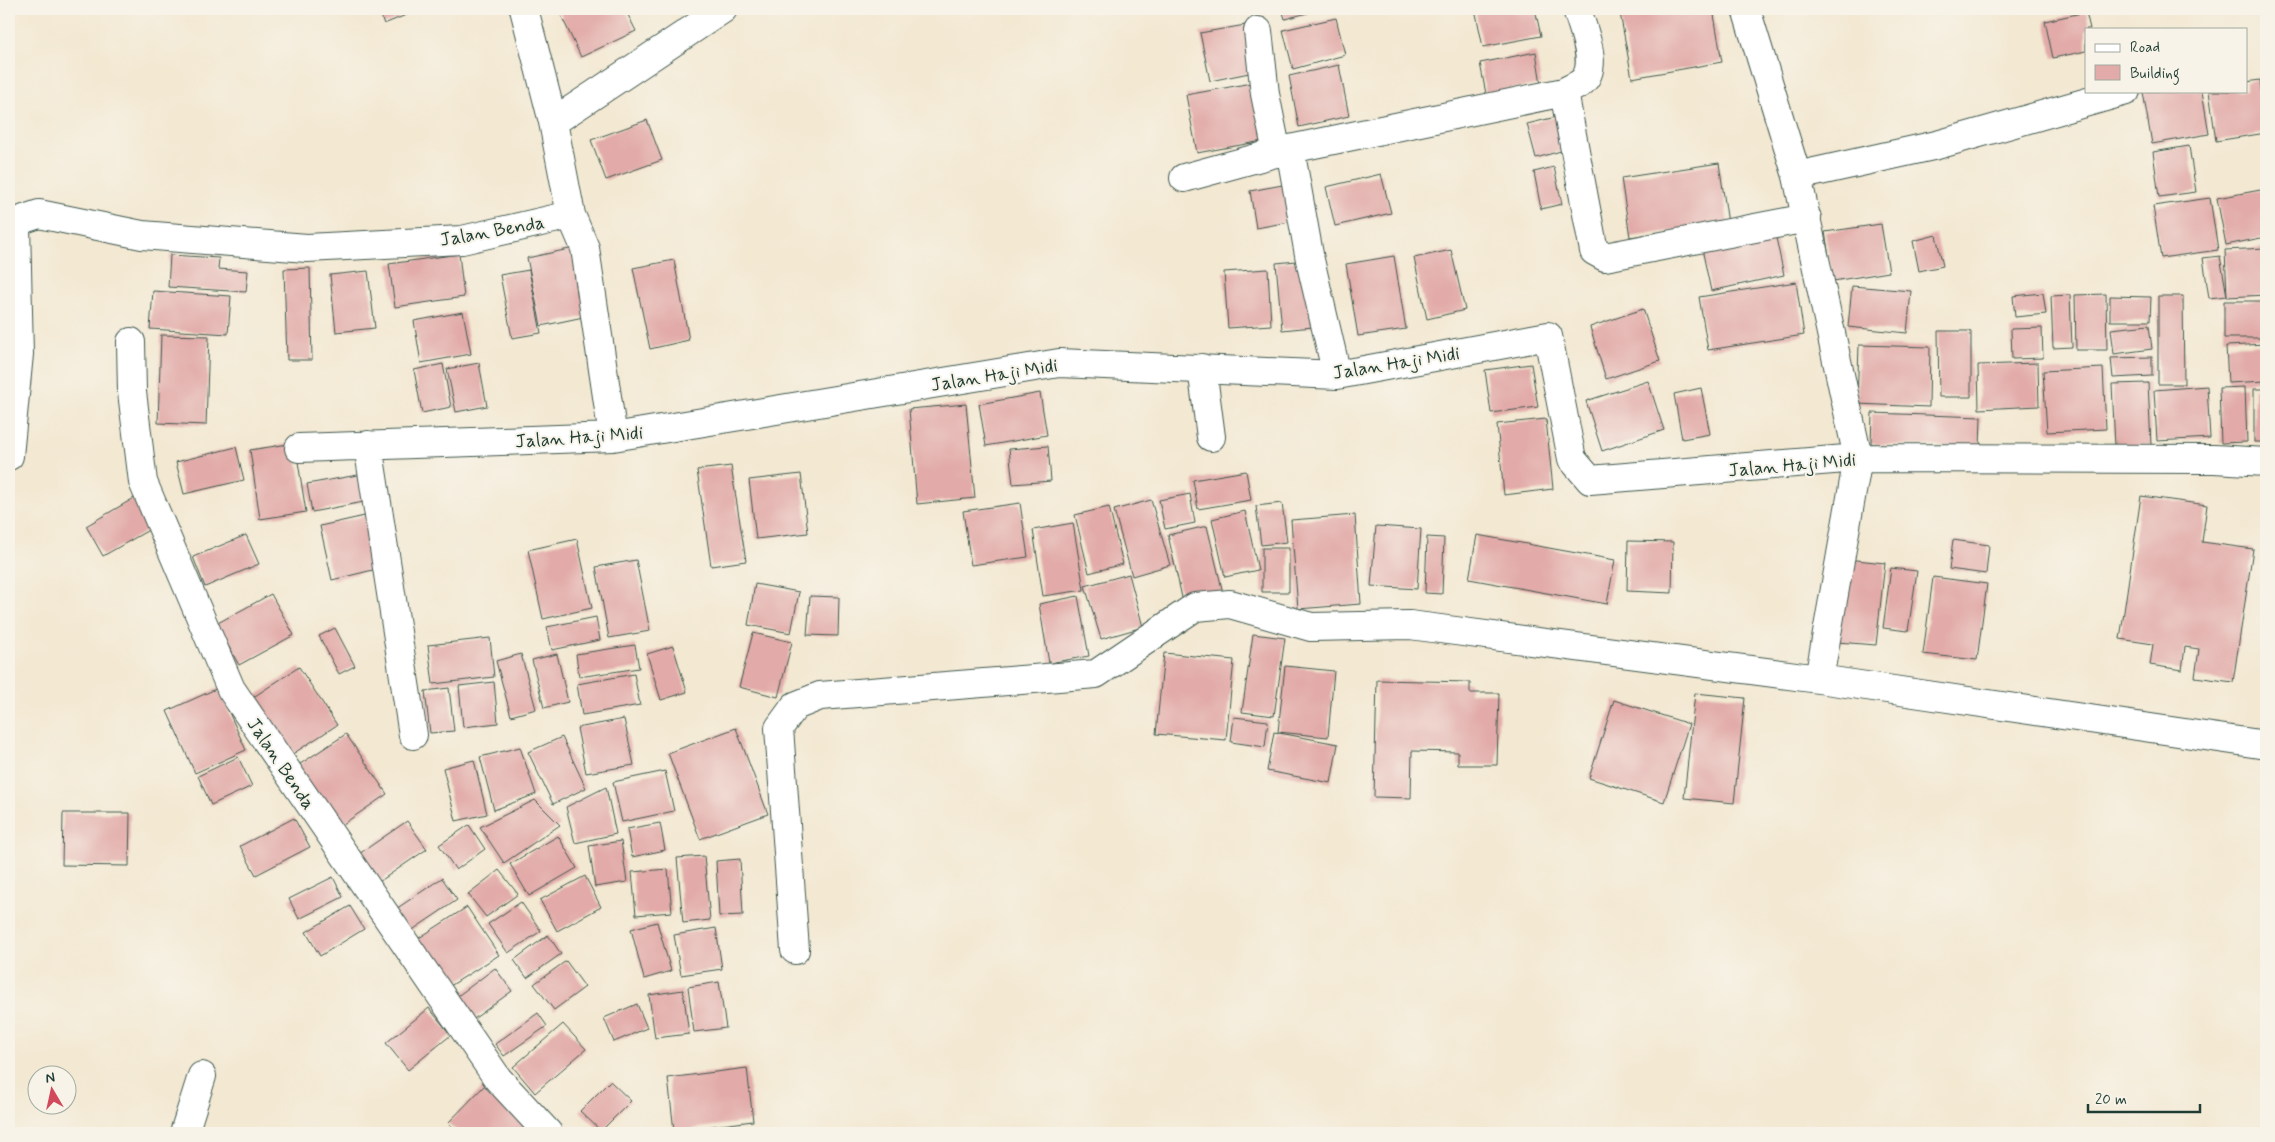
<svg xmlns="http://www.w3.org/2000/svg" width="2275" height="1142" viewBox="0 0 2275 1142" font-family="Mynerve,sans-serif">
<style>
.building{fill:#e2aba9}
.lines{fill:none;stroke-linecap:round;stroke-linejoin:round}
.minor-casing{stroke:#3f574c;stroke-width:30}
.minor{stroke:#fff;stroke-width:28}
.labels{text-anchor:middle;stroke-width:4;stroke-linejoin:round;paint-order:stroke}
.street-label{font-size:19px;fill:#1f3d34;stroke:#f7f3e8}
</style>
<rect width="100%" height="100%" fill="#f7f3e8"/>
<filter id="ink" filterUnits="userSpaceOnUse"><feTurbulence type="fractalNoise" baseFrequency=".02" numOctaves="2"/><feDisplacementMap in="SourceGraphic" scale="10" xChannelSelector="R" yChannelSelector="G"/><feConvolveMatrix kernelMatrix="1 2 1 2 8 2 1 2 1" color-interpolation-filters="sRGB"/></filter>
<filter id="wash" filterUnits="userSpaceOnUse"><feTurbulence type="fractalNoise" baseFrequency=".0096" numOctaves="4" result="noise"/><feDisplacementMap in="SourceGraphic" scale="20" xChannelSelector="R" yChannelSelector="G"/><feGaussianBlur stdDeviation="1.12" result="paint"/><feColorMatrix in="noise" values="0 0 0 0 0 0 0 0 0 0 0 0 0 0 0 0 0 1.4 0 .05"/><feComposite in="paint" operator="in"/></filter>
<g filter="url(#wash)">
<rect width="100%" height="100%" fill="#f3e8d2"/>
<g id="blocks">
<path class="building" d="M378 9H421L384 24Z
M558 9H625L636 31 581 57Z
M1282 9H1322L1285 19Z
M1475 9H1535L1541 36 1483 47Z
M1643 9H1713L1722 62 1632 78 1620 13Z
M2086 12 2090 29H2086V51L2053 58 2045 21Z
M1336 18 1345 55 1293 69 1283 30Z
M1251 24 1259 71 1210 81 1200 33Z
M1536 52 1541 84 1486 94 1480 63Z
M1339 65 1349 116 1299 127 1289 76Z
M2260 80 2266 133 2216 141 2209 91H2246V82Z
M1257 82 1268 140 1197 153 1186 95Z
M2150 91H2202L2209 134 2152 144 2143 92Z
M1560 116 1568 149 1536 158 1527 124Z
M647 120 662 160 606 180 591 140Z
M2189 146 2196 192 2159 197 2153 152Z
M1719 163 1728 223 1630 237 1621 178Z
M1554 167 1562 204 1541 209 1534 172Z
M1381 174 1391 213 1335 226 1326 187Z
M1288 184 1295 221 1256 228 1250 191Z
M2266 189V237L2226 245 2217 198Z
M2210 198 2218 250 2161 258 2153 206Z
M1881 224 1889 272 1833 281 1825 232Z
M1775 233 1784 275 1711 291 1702 249Z
M1936 235 1943 266 1919 271 1913 241Z
M574 248 588 316 541 326 527 258Z
M2266 248V295L2227 297 2225 250Z
M1451 250 1465 310 1427 319 1414 258Z
M459 254 464 297 395 307 389 264Z
M170 255 219 258 218 269 248 271 246 292 168 287Z
M1394 256 1406 329 1358 336 1346 264Z
M2220 256 2227 296 2209 298 2203 258Z
M674 260 689 340 650 349 633 268Z
M1307 260 1313 327 1282 330 1276 263Z
M310 268 312 360H287L284 269Z
M1268 269 1271 325 1228 328 1224 272Z
M529 270 541 333 512 338 500 275Z
M368 271 375 328 336 332 330 275Z
M1796 282 1804 335 1708 350 1699 297Z
M1852 286 1911 291 1907 333 1848 327Z
M153 291 231 296 228 334 150 329Z
M2043 293 2046 314 2015 317 2013 296Z
M2106 294 2107 350H2076L2075 295Z
M2070 295 2072 347 2053 348 2051 296Z
M2110 296 2151 297 2150 321H2110Z
M2158 296H2183L2184 384H2158Z
M2224 301H2266V338H2224Z
M1643 309 1660 361 1606 379 1590 327Z
M463 312 471 354 421 363 414 321Z
M2149 325 2152 349 2114 354 2111 329Z
M2042 328 2043 358 2012 359 2011 329Z
M1938 331H1971V397H1939Z
M161 335 209 336 206 425 158 423Z
M2266 344V381L2228 383 2226 346Z
M1859 345 1930 347 1929 407 1857 404Z
M2152 357V376L2113 378 2111 358Z
M479 363 487 406 456 412 447 369Z
M2038 363 2039 406 1979 409 1978 365Z
M443 364 451 407 422 413 414 370Z
M1531 364 1538 407 1491 413 1485 370Z
M2103 368 2106 429 2047 432 2043 371Z
M1648 381 1664 430 1602 451 1586 401Z
M2148 383 2151 445 2115 447 2112 384Z
M2207 386 2210 438 2157 441 2154 390Z
M2245 387 2247 442 2221 443 2219 388Z
M1701 388 1710 434 1682 439 1674 394Z
M2254 389H2266V442H2254Z
M1040 393 1047 435 986 446 979 404Z
M966 404 975 498 917 504 909 409Z
M1872 413 1981 417 1980 448 1871 444Z
M1546 419 1553 489 1504 495 1497 424Z
M295 443 306 512 260 519 250 450Z
M1048 446 1051 481 1013 484 1009 449Z
M236 447 244 480 184 494 176 462Z
M731 466 746 561 711 566 697 470Z
M1246 471 1251 500 1198 509 1193 480Z
M369 473 374 500 312 512 307 484Z
M801 474 808 533 756 539 749 480Z
M1190 494 1195 523 1165 529 1159 500Z
M2141 496 2207 505 2202 542 2253 549 2233 682 2195 677 2199 649 2185 647 2182 670 2150 665 2153 644 2120 639Z
M136 497 154 527 103 556 86 526Z
M1151 500 1170 565 1132 576 1114 510Z
M1020 503 1028 557 971 565 963 511Z
M1282 503 1287 542 1261 545 1256 506Z
M1109 507 1123 564 1089 573 1075 515Z
M1245 511 1258 570 1225 577 1212 519Z
M369 515 381 568 332 580 320 526Z
M1355 515 1361 604 1298 609 1291 520Z
M1073 523 1084 590 1043 596 1033 530Z
M1207 526 1223 593 1183 602 1168 535Z
M1376 526 1421 529 1417 589 1371 586Z
M246 535 259 564 205 587 193 557Z
M1477 535 1615 560 1607 604 1469 579Z
M1427 537 1444 538 1442 594 1425 593Z
M577 539 592 608 543 619 528 550Z
M1953 540 1989 545 1986 574 1949 569Z
M1628 541 1673 542 1672 593 1627 591Z
M1262 548H1289V592H1262Z
M1846 559 1885 563 1876 645 1837 642Z
M636 560 650 631 609 638 596 567Z
M1891 568 1917 571 1908 631 1883 628Z
M1129 574 1143 627 1101 639 1085 586Z
M1933 577 1987 584 1977 660 1923 654Z
M755 584 799 592 791 633 748 625Z
M271 594 294 635 239 665 216 624Z
M810 596 839 597 838 636 807 635Z
M1078 596 1089 656 1049 663 1039 604Z
M596 617 600 640 552 650 547 627Z
M335 628 355 666 339 674 319 636Z
M753 633 792 642 778 697 739 687Z
M1253 634 1285 638 1274 716 1242 712Z
M490 638 494 677 433 684 428 645Z
M635 645 639 668 579 677 576 654Z
M673 646 687 692 661 700 647 654Z
M1164 653 1234 660 1226 740 1156 734Z
M521 654 536 709 511 716 496 661Z
M557 654 568 702 544 708 532 660Z
M1285 666 1334 671 1328 737 1278 732Z
M299 667 337 725 288 757 249 700Z
M634 674 640 705 582 715 577 684Z
M1377 680 1470 682V693H1499L1497 765H1458V752L1412 751 1411 798 1374 797Z
M494 682 498 723 463 727 459 686Z
M218 688 246 750 195 773 167 711Z
M449 688 454 731 430 733 425 691Z
M1695 693 1745 698 1734 803 1684 798Z
M1614 700 1689 724 1664 802 1589 778Z
M1234 717 1268 721 1265 747 1231 742Z
M624 719 634 765 586 773 577 728Z
M736 728 768 814 700 839 668 753Z
M1274 732 1338 744 1331 783 1267 771Z
M346 734 387 794 336 829 294 768Z
M562 737 586 788 553 804 528 752Z
M520 747 536 794 494 810 480 757Z
M238 757 252 786 211 805 198 776Z
M474 760 487 814 456 821 443 768Z
M665 771 674 811 622 822 613 782Z
M606 787 616 834 575 843 566 807Z
M535 800 560 825 504 863 480 827Z
M63 813H130L129 866 62 865Z
M294 818 310 847 256 875 240 846Z
M407 821 427 849 376 884 356 856Z
M660 823 665 850 632 857 627 829Z
M469 825 485 849 456 870 439 845Z
M558 836 577 868 529 896 510 864Z
M621 841 627 882 595 887 589 846Z
M704 856 710 920 683 923 677 858Z
M740 859 743 915 719 916 716 861Z
M668 869 672 912 636 915 632 872Z
M499 870 518 894 486 917 468 894Z
M585 876 601 907 557 931 540 900Z
M333 877 343 897 299 919 289 899Z
M442 878 457 900 408 933 393 911Z
M521 902 541 931 508 953 488 924Z
M350 906 364 929 320 956 306 932Z
M467 907 499 955 447 988 416 940Z
M657 922 671 971 644 979 631 929Z
M716 928 722 969 681 975 674 935Z
M548 935 561 954 527 978 514 960Z
M566 961 585 987 554 1010 534 984Z
M495 968 512 991 471 1021 455 998Z
M719 982 726 1028 694 1032 688 987Z
M683 990 689 1034 655 1038 649 995Z
M637 1004 647 1028 614 1042 604 1018Z
M429 1008 451 1035 408 1070 386 1043Z
M538 1013 547 1026 504 1056 495 1044Z
M563 1024 586 1049 535 1093 513 1067Z
M747 1068 753 1121 674 1131 668 1078Z
M610 1081 631 1101 601 1131 580 1111Z
M487 1083 540 1133H459L448 1123Z"/>
</g>
</g>
<g filter="url(#ink)">
<use href="#blocks" fill-opacity="0" stroke="#3f574c" stroke-width="1"/>
<g class="lines">
<g class="minor-casing">
<path id="minor" d="M524 9 553 122 571 215 585 248 613 437
M1746 9 1797 176 1858 458 1819 679
M1258 31 1265 94 1277 153
M1564 92 1594 251 1605 257 1807 218
M553 122 723 9
M1290 149 1310 260 1337 375
M1797 176 1937 145 2126 91
M1184 178 1290 149 1564 92C1569 89 1577 86 1582 82 1600 66 1582 28 1577 9
M131 342 132 392 143 482 231 689 498 1079 548 1133
M1202 368 1211 437
M368 445 413 735
M299 448 613 437 1059 363 1337 375 1548 336 1572 459 1590 480 1858 458 2214 459 2266 462
M9 456 19 354 16 225 24 219 39 214 142 235 307 248 462 240 571 215
M795 950 779 728 795 706 820 696 1096 674 1195 607 1230 604 1311 627 1410 625 1819 679 2266 745
M184 1133 202 1076"/>
</g>
<use href="#minor" class="minor"/>
</g>
</g>
<g class="labels">
<g class="street-label">
<text transform="translate(492 230) rotate(-10)" y="7">Jalan Benda</text>
<text transform="translate(1396 362) rotate(-9)" y="7">Jalan Haji Midi</text>
<text transform="translate(994 374) rotate(-9)" y="7">Jalan Haji Midi</text>
<text transform="translate(579 436) rotate(-4)" y="7">Jalan Haji Midi</text>
<text transform="translate(1792 464) rotate(-5)" y="7">Jalan Haji Midi</text>
<text transform="translate(282 763) rotate(56)" y="7">Jalan Benda</text>
</g>
</g>
<rect width="2275" height="1142" fill="none" stroke="#f7f3e8" stroke-width="30"/>
<rect x="2085" y="28" width="162" height="65" fill="#f7f3e8" stroke="#a1aaa0"/>
<rect x="2095" y="44" width="25" height="8" fill="#ffffff" stroke="#a1aaa0"/>
<text x="2130" y="52" font-size="15" fill="#1f3d34">Road</text>
<rect x="2095" y="65" width="25" height="15" fill="#e2aba9" stroke="#a1aaa0"/>
<text x="2130" y="78" font-size="15" fill="#1f3d34">Building</text>
<g transform="translate(52 1090) rotate(351)"><circle r="24" fill="#f7f3e8" stroke="#a1aaa0"/>
<path d="M0-4L9 19L0 12L-9 19Z" fill="#d1495b"/>
<text y="-8" font-size="14" font-weight="bold" text-anchor="middle" fill="#1f3d34">N</text>
</g>
<path d="M2088 1104v8h112v-8" fill="none" stroke="#1f3d34" stroke-width="2.5"/>
<text x="2095" y="1104" font-size="15" fill="#1f3d34" stroke="#f7f3e8" stroke-width="4" paint-order="stroke">20 m</text>
</svg>
